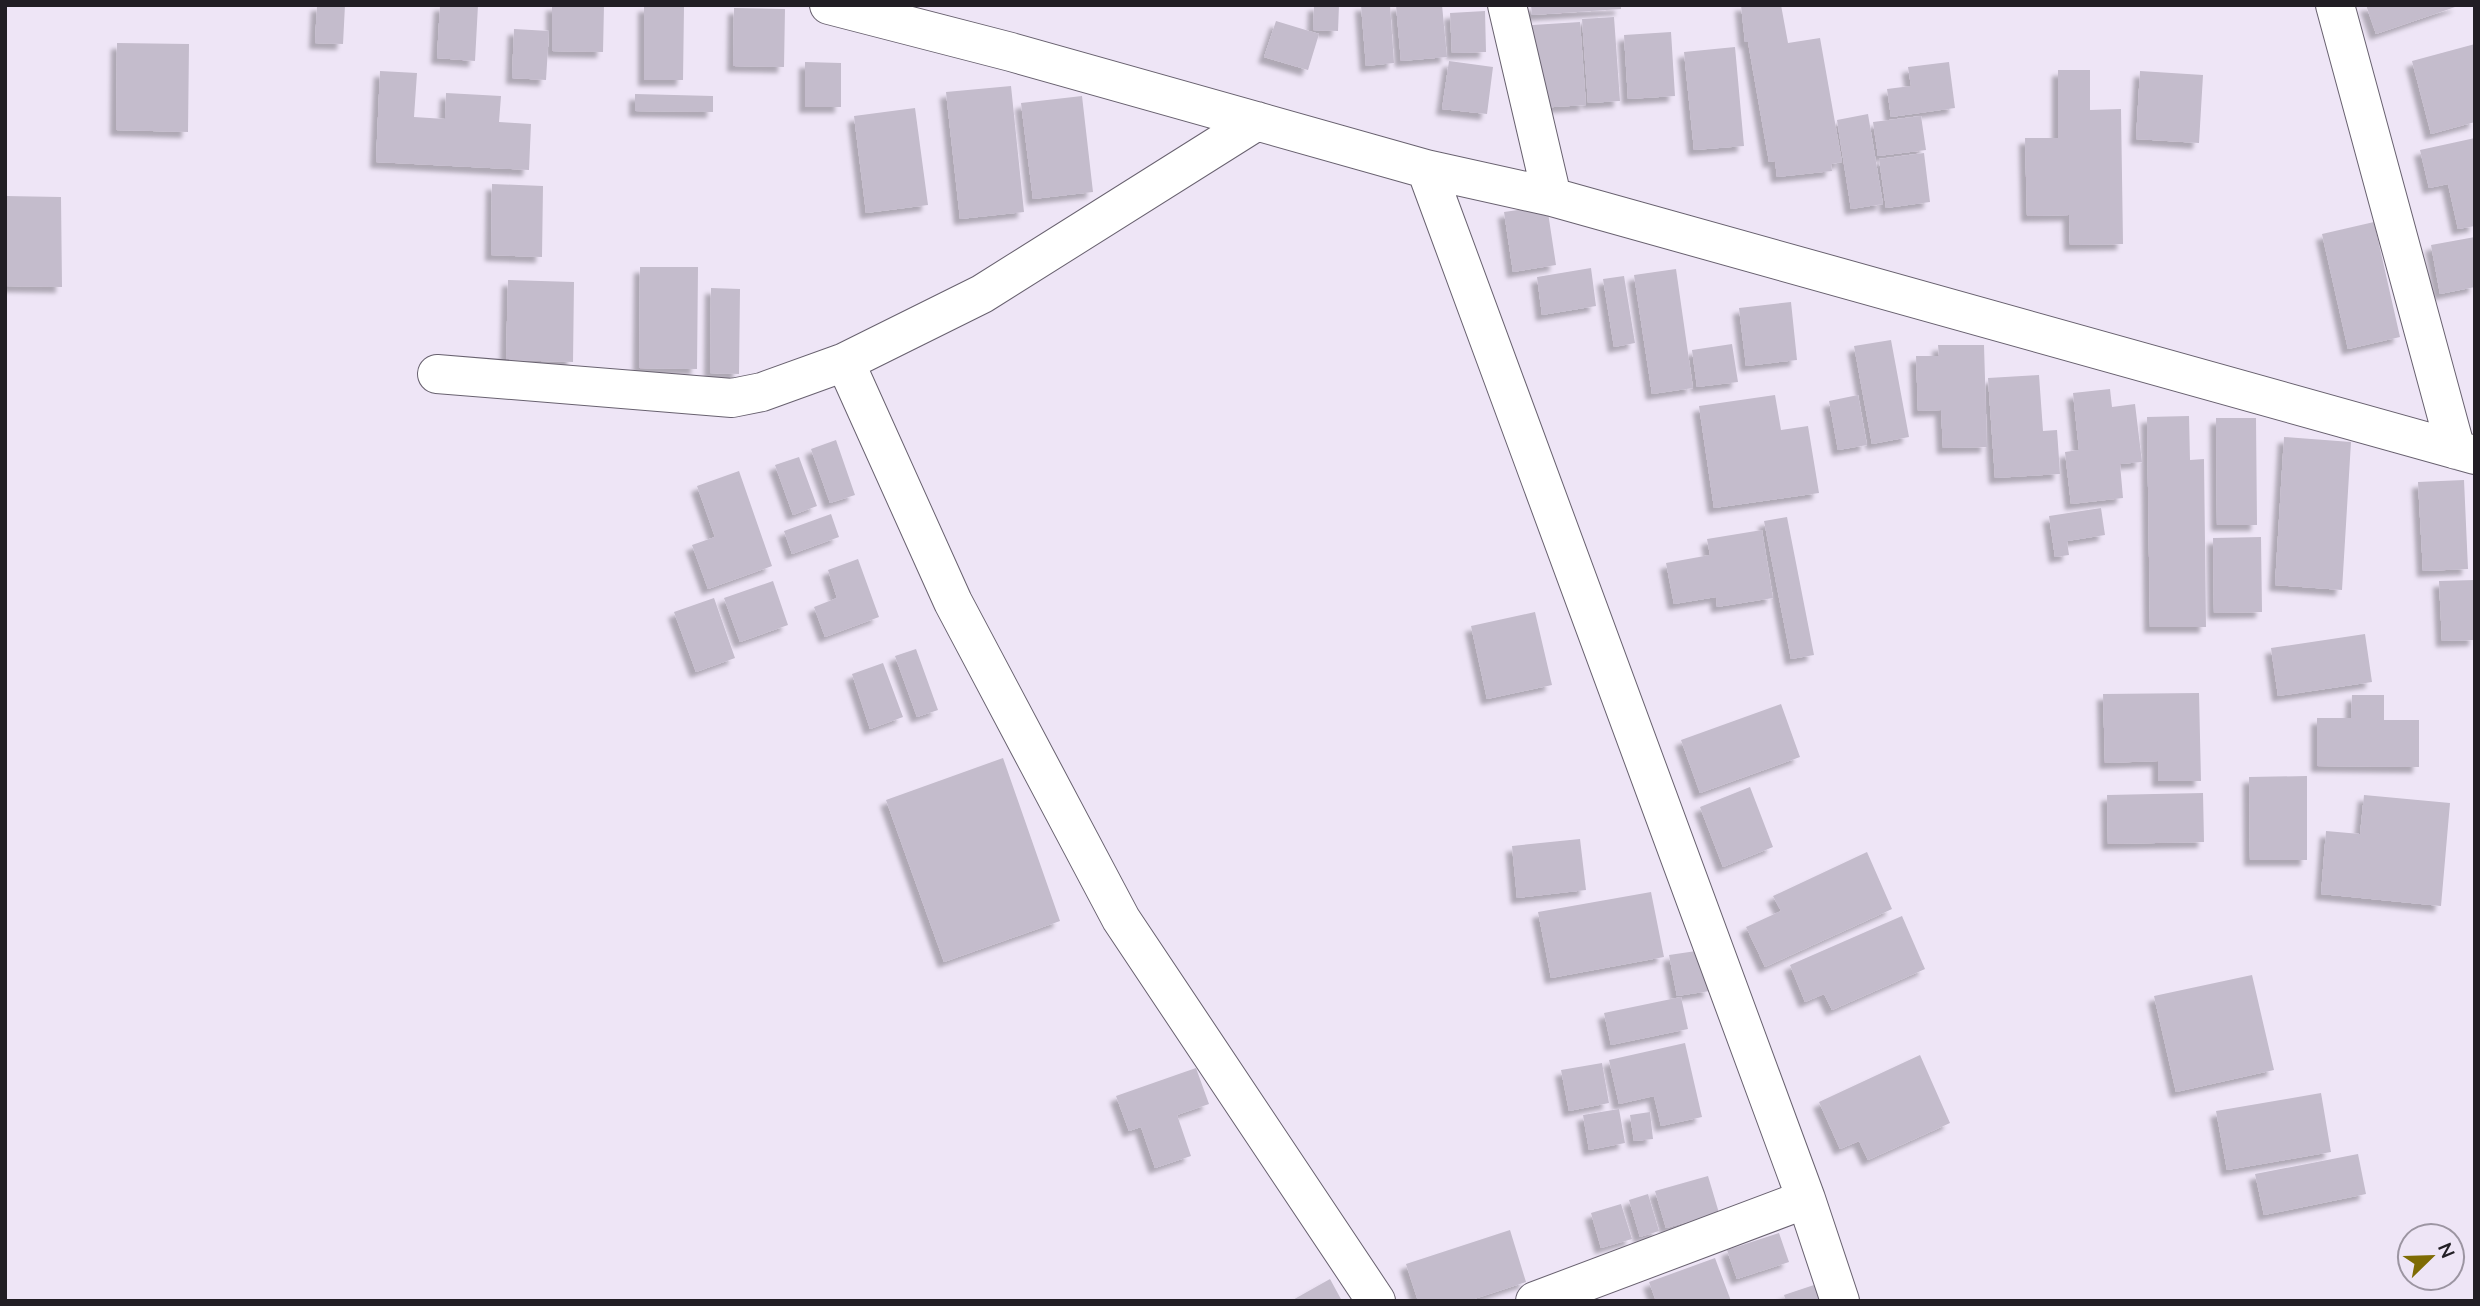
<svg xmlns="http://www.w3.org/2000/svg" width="2480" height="1306" viewBox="0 0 2480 1306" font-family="'Nunito Sans',sans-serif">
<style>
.building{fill:#c4bccc;filter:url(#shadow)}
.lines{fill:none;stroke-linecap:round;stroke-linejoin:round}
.minor-casing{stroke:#68616f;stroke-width:40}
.minor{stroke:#fff;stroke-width:38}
</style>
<defs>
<filter id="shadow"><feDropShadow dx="-6" dy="6" stdDeviation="2" flood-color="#0004"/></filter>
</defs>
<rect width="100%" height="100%" fill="#eee5f6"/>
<path class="building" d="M317 5H345L343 44 315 43Z
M440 5H478L475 61 437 58Z
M552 5H604L603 52 552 51Z
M1314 5H1339L1338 31 1313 30Z
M1361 5H1390L1394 63 1366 66Z
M1396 5H1442L1447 57 1401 61Z
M1531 5H1621V9L1532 15Z
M1741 5H1781L1788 43 1820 38 1842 162 1831 164 1832 171 1777 177 1775 161 1769 162 1748 42H1745Z
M2366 5H2458V6L2376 34Z
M644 6 684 7 683 80H644Z
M734 8 785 9 784 67 733 66Z
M1485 11 1486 52 1452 53 1450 13Z
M1614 17 1620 101 1588 103 1582 19Z
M1276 21 1319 34 1308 70 1264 57Z
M1580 22 1586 105 1538 108 1532 25Z
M514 29 549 31 546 80 512 78Z
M1671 32 1675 96 1628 99 1624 35Z
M117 43 189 44 188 132 116 130Z
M2475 44V122L2431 134 2412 61Z
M1735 47 1744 146 1694 150 1684 52Z
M1449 61 1493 67 1487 114 1442 109Z
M805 62 841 63V107H805Z
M1949 62 1955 108 1891 117 1887 89 1911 86 1908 67Z
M2058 70H2090V110L2121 109 2123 244 2070 245 2069 215 2027 216 2025 138H2058Z
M380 71 417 73 414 117 445 119 446 93 501 96 499 122 531 124 529 170 376 162Z
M2140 71 2203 75 2199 143 2136 139Z
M1011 86 1024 212 960 219 946 92Z
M635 94 713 96V112L635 111Z
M1082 96 1093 192 1033 199 1021 103Z
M915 108 928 205 866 213 854 116Z
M1868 114 1883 204 1851 209 1837 120Z
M1921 116 1926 150 1878 156 1873 122Z
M2475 138V226L2458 229 2448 184 2429 188 2420 150Z
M1924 153 1930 202 1886 208 1879 159Z
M492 184 543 186 542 257 491 255Z
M5 196 61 197 62 287 5 286Z
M1547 206 1556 265 1513 272 1504 212Z
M2374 222 2400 337 2348 349 2322 234Z
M2475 237V287L2440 294 2431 245Z
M640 267H698L697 369 639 368Z
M1591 268 1596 306 1542 315 1537 277Z
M1676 269 1693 388 1652 394 1634 275Z
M1624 276 1635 343 1614 347 1603 279Z
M508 280 574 282 573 362 506 360Z
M711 288 740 289 739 374 710 373Z
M1791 302 1797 360 1746 366 1739 308Z
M1891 340 1909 437 1872 444 1854 346Z
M1732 344 1738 382 1697 387 1692 350Z
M1938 345H1984L1987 447 1943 448 1941 410 1918 411 1916 356H1939Z
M2039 375 2043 431 2057 430 2060 474 1995 478 1988 378Z
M2110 389 2112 407 2135 404 2142 462 2120 464 2123 498 2071 504 2065 452 2079 450 2073 393Z
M1775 395 1781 430 1808 426 1819 493 1714 508 1699 406Z
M1858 395 1867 445 1838 450 1829 401Z
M2189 416 2190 460 2204 459 2206 627H2150L2147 417Z
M2216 418H2256L2257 525H2217Z
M2284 437 2351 442 2342 590 2275 585Z
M836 440 855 495 830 503 811 449Z
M799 457 817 506 793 515 775 465Z
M739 471 772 566 708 589 692 545 715 537 697 486Z
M2464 480 2468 569 2423 571 2418 482Z
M2101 508 2105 535 2067 541 2069 555 2055 557 2049 516Z
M831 514 839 537 792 554 784 531Z
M1787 517 1814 655 1791 659 1764 521Z
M1762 530 1773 598 1717 607 1716 597 1674 604 1666 563 1710 555 1707 539Z
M2261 537 2262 612 2214 613 2213 538Z
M858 559 879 617 825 637 814 607 837 598 828 570Z
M2475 580V640L2442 641 2439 581Z
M773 581 788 625 740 642 724 598Z
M714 598 735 658 696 672 674 612Z
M1535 612 1552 685 1487 699 1471 626Z
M2365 634 2372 682 2278 696 2271 648Z
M916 649 938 710 917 717 895 656Z
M883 663 903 717 870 729 852 674Z
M2199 693 2201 781H2158V761L2105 763 2103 694Z
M2352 695H2384V720H2419V767L2317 766V718H2351Z
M1781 704 1800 757 1700 793 1681 740Z
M1003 758 1060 921 944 962 886 800Z
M2307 776V860H2250L2249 777Z
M1750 787 1773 847 1723 867 1700 807Z
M2203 793 2204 842 2108 844 2107 795Z
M2364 795 2450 803 2441 906 2321 894 2326 831 2360 834Z
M1580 839 1586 890 1517 898 1512 846Z
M1867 852 1892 909 1765 967 1746 927 1781 911 1773 896Z
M1651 892 1664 957 1551 978 1538 912Z
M1902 916 1925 969 1832 1010 1824 994 1805 1002 1790 965Z
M1703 950 1710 991 1677 996 1669 955Z
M2252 975 2274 1070 2176 1092 2154 996Z
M1681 997 1688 1029 1611 1045 1604 1013Z
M1685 1043 1702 1117 1661 1126 1654 1096 1619 1104 1609 1060Z
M1920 1055 1950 1123 1868 1160 1859 1141 1840 1149 1819 1102Z
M1602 1063 1609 1103 1569 1111 1561 1070Z
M1196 1068 1209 1104 1177 1115 1191 1156 1155 1168 1141 1127 1129 1131 1116 1096Z
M2321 1093 2331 1152 2227 1170 2216 1111Z
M1619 1109 1625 1143 1589 1150 1583 1115Z
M1650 1112 1653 1139 1634 1141 1630 1115Z
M2358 1154 2366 1194 2264 1215 2255 1174Z
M1708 1176 1719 1213 1666 1228 1655 1191Z
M1648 1194 1659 1231 1640 1237 1629 1200Z
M1621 1204 1632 1239 1601 1248 1591 1213Z
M1510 1230 1526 1282 1468 1301H1418L1406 1264Z
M1779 1233 1789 1262 1737 1279 1727 1250Z
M1715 1258 1731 1301H1656L1649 1282Z
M1330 1279 1342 1301H1291Z
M1817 1284 1822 1301H1786L1784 1295Z"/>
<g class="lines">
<g class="minor-casing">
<path id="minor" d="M829 5 1011 52 1426 169 1552 197 2475 455
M1507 5 1552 197
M2335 5 2456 450
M1426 169 1806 1199 1840 1301
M845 362 953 602 1121 919 1376 1301
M437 374 732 398 762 392 845 362 982 294 1257 121
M1535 1301 1806 1199"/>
</g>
<use href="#minor" class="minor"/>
</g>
<rect width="2480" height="1306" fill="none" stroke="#211e24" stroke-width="14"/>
<g transform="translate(2431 1257) rotate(67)"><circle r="33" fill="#eee5f6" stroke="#9c95a2" stroke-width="2"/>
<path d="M0-5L12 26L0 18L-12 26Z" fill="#7e6b04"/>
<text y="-10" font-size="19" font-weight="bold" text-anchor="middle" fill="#211e24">N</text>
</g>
</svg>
